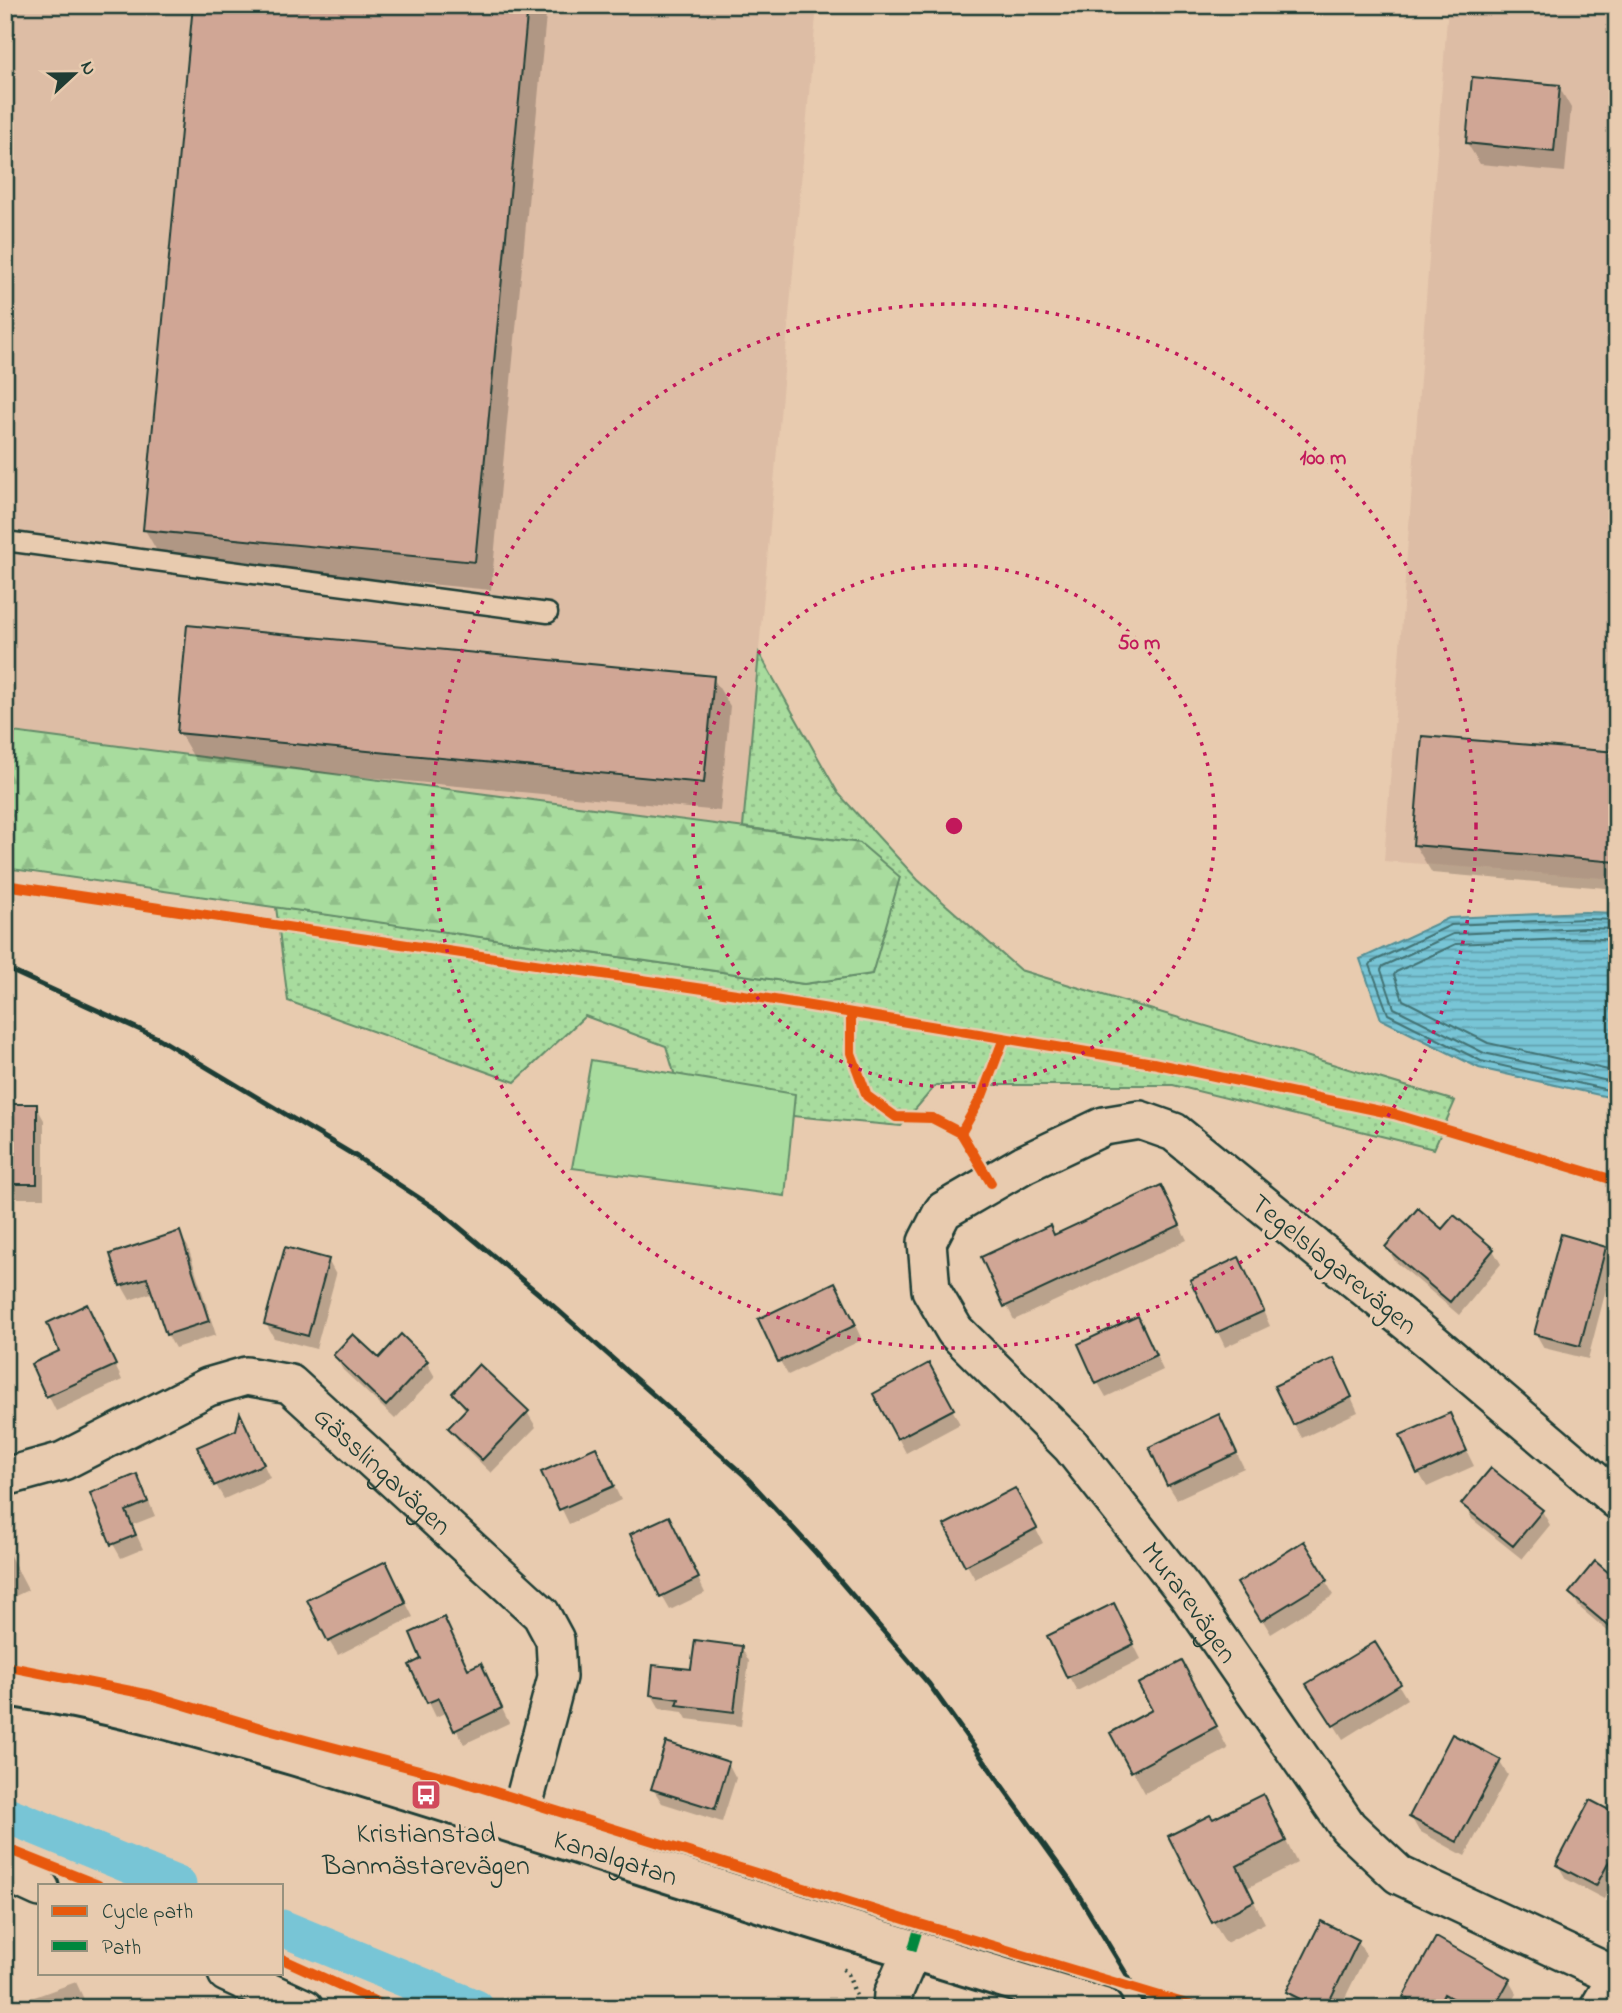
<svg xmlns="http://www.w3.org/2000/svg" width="1622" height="2013" viewBox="0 0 1622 2013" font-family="'Indie Flower',sans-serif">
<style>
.built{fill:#ddbda5}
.grass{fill:url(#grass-dots);stroke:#648c69;stroke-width:2}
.forest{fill:url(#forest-firs);stroke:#648c69;stroke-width:2}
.park{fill:#a8dc9e;stroke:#648c69;stroke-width:2}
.water{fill:url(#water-rules);stroke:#548f95;stroke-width:2}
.shadow{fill:#0003}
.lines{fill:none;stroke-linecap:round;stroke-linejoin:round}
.shore{stroke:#437375;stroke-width:2}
.canal{stroke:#78c5d6;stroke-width:37}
.building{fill:#d0a695;stroke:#1f3d34;stroke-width:2}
.service-casing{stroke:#1f3d34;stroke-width:23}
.minor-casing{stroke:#1f3d34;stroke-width:42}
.tertiary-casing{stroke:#1f3d34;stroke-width:44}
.path{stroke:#1f3d34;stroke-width:4.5;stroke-dasharray:2 5;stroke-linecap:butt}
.service{stroke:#e8cbaf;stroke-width:18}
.minor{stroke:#e8cbaf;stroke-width:37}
.tertiary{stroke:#e8cbaf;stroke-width:38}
.rail{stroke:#1f3d34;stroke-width:5}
.quiet{stroke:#00873e;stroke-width:9;stroke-dasharray:18 9;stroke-linecap:butt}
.cycleway-casing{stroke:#e8cbaf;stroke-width:15}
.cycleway{stroke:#e8590c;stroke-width:10}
.ring{fill:none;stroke:#c2185b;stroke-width:3.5;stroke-dasharray:3.5 7}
.labels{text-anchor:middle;stroke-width:7;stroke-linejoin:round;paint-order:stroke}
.street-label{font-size:28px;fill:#1f3d34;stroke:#e8cbaf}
.poi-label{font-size:28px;fill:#1f3d34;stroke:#e8cbaf}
.centre{fill:#c2185b;stroke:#e8cbaf;stroke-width:3.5}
.ring-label{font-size:21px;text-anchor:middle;font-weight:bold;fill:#c2185b;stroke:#e8cbaf;stroke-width:7;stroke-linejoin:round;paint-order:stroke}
</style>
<defs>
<pattern id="grass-dots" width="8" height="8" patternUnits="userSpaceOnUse" patternTransform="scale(1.75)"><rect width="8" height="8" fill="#a8dc9e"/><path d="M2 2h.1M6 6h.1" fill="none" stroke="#90be89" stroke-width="1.8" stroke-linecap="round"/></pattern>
<pattern id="forest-firs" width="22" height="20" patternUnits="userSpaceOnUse" patternTransform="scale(1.75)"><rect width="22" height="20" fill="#a8dc9e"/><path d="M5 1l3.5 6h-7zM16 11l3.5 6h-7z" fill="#90be89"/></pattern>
<pattern id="water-rules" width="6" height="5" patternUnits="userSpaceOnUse" patternTransform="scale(1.75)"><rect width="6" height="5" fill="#78c5d6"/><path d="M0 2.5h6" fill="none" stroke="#62a1ae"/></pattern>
</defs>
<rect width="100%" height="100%" fill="#e8cbaf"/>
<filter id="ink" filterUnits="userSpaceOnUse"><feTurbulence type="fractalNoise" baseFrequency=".0143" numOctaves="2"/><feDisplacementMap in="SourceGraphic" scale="14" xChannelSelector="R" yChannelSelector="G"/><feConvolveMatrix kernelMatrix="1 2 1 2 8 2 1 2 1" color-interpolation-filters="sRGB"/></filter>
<g filter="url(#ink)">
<path class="built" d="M5 5H817L743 827 5 731Z
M1448 5H1617V879L1384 861Z"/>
<path class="grass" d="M759 653 838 793 918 880 1020 970 1455 1101 1434 1149 1173 1085H936L901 1126 684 1106 666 1046 585 1016 515 1082 288 1001 276 907 804 984 871 974 860 843 743 827Z"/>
<path class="forest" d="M5 731 860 843 900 877 872 974 804 984 5 868Z"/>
<path class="park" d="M591 1060 795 1094 785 1196 572 1168Z"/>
<path class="water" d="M1585 912 1617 913V1099L1479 1068 1381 1019 1360 959 1449 918Z"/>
<path class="shadow" d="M194 5H547L491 590 161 558 145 530Z
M1559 87 1571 108 1565 172 1480 164 1467 143Z
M713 678 730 706 720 811 196 761 179 732Z
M1617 753V889L1432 873 1415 845Z
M5 1106H36L44 1120V1198H5Z
M1161 1187 1187 1240 1014 1320 983 1258 1054 1237Z
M1443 1232 1493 1250 1501 1264 1459 1315 1395 1261 1387 1247Z
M179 1233 188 1247 216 1335 175 1348 167 1334 154 1292 130 1300 122 1286 112 1255Z
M1605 1248 1613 1263 1588 1359 1544 1348 1536 1334Z
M328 1260 336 1275 316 1349 274 1338 266 1324Z
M1246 1274 1270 1326 1225 1347 1193 1281Z
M843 1299 862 1340 788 1375 780 1361Z
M87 1306 122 1380 56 1411 33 1365 62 1352Z
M1145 1332 1163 1370 1106 1397 1098 1383Z
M401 1337 427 1363 435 1377 395 1419 343 1370 335 1356 379 1360Z
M1341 1375 1358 1412 1302 1438 1294 1424Z
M936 1379 960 1424 906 1453 875 1394Z
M454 1393 527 1412 536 1427 491 1473 459 1442 451 1428 466 1411Z
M5 1396 12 1411 5 1414Z
M1449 1415 1474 1466 1427 1487 1419 1473Z
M241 1417 270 1478 224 1499 216 1485 237 1432Z
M1226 1431 1244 1468 1177 1499 1168 1485Z
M596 1449 621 1500 569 1524 544 1472Z
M136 1476 144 1490 155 1516 132 1525 143 1549 121 1558 113 1544Z
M1023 1504 1043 1543 975 1579 967 1565Z
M1464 1504 1542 1511 1550 1525 1522 1559 1472 1519Z
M676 1532 705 1593 670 1610 662 1596Z
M1303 1544 1334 1595 1271 1634 1240 1583Z
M5 1546 28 1590 5 1601Z
M393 1577 413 1617 338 1655 329 1641Z
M1617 1582V1639L1579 1607 1571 1593Z
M1121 1619 1141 1659 1077 1691 1069 1677Z
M1374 1644 1407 1699 1343 1739 1317 1698Z
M741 1647 749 1661 741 1726 687 1719 683 1712 660 1709 652 1695Z
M481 1665 509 1723 464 1744 447 1712 436 1717 411 1666 469 1671Z
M1194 1684 1228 1749 1145 1793 1112 1733 1155 1711Z
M1499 1761 1508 1775 1465 1856 1419 1831 1411 1817Z
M728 1763 736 1778 722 1822 662 1803 653 1789Z
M1617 1816V1876L1604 1899 1566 1879 1558 1865Z
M1274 1817 1297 1863 1247 1888 1265 1923 1226 1943 1213 1922 1212 1822Z
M1358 1941 1366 1955 1340 2008H1300L1296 2006 1288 1992Z
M1509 1980 1517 1994 1509 2008H1412L1405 1997Z
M76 1982 88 2008H29L26 2000Z"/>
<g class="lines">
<path class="shore" d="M1617 920 1585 919 1451 925 1372 962 1370 965 1388 1014 1481 1061 1617 1092
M1617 929 1585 928 1453 934 1383 966 1381 970 1394 1008 1484 1053 1617 1083
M1617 940 1585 938 1456 944 1396 972 1394 975 1403 1000 1488 1043 1617 1072"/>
<path class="canal" d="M5 1814 178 1885
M282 1928 476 2008"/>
</g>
<path class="building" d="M193 5H528L475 562 143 530Z
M1472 77 1560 85 1554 152 1466 143Z
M187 625 714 676 704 783 177 733Z
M1422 736 1617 752V862L1413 845Z
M5 1104H37V1184H5Z
M1161 1185 1180 1225 1004 1307 981 1257 1050 1225 1054 1235Z
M1418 1208 1442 1229 1454 1215 1494 1249 1450 1302 1385 1247Z
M180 1231 209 1321 166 1335 147 1278 120 1286 110 1254Z
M1561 1234 1606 1247 1580 1346 1534 1334Z
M285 1247 329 1259 308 1336 264 1324Z
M1239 1257 1264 1311 1216 1333 1190 1280Z
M835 1282 856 1325 778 1362 758 1319Z
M87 1304 116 1365 46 1397 31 1364 59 1351 47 1323Z
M1138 1316 1156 1355 1096 1384 1078 1344Z
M353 1334 379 1358 401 1334 428 1361 386 1406 333 1355Z
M1334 1358 1352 1397 1293 1425 1274 1386Z
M929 1363 954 1409 897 1439 873 1394Z
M479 1364 529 1411 482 1460 448 1428 467 1408 452 1393Z
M240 1413 264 1464 214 1486 197 1447 236 1430Z
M1450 1413 1467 1451 1417 1474 1400 1435Z
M1219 1414 1237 1453 1167 1486 1149 1447Z
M596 1447 614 1486 559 1510 541 1472Z
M1491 1468 1543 1510 1513 1546 1461 1504Z
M137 1474 148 1502 126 1511 136 1535 111 1545 90 1493Z
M1015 1488 1037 1528 965 1566 944 1525Z
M669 1516 699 1578 660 1597 630 1534Z
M1304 1541 1328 1580 1261 1621 1237 1583Z
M386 1561 406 1603 328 1642 307 1600Z
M1595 1561 1617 1580V1633L1569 1593Z
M1114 1603 1134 1644 1067 1678 1047 1636Z
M444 1617 468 1669 481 1663 502 1708 454 1731 439 1698 427 1703 409 1665 421 1659 410 1633Z
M695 1640 742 1646 734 1712 677 1705 679 1699 650 1695 653 1665 691 1669Z
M1375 1642 1401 1684 1333 1726 1306 1684Z
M1182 1661 1217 1726 1131 1772 1110 1733 1152 1710 1138 1684Z
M1452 1734 1501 1760 1457 1842 1409 1817Z
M666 1742 729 1762 715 1809 651 1789Z
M1263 1794 1286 1841 1237 1866 1254 1901 1212 1923 1168 1836 1210 1815 1213 1819Z
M1590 1800 1617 1814V1847L1596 1886 1556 1865Z
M1321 1921 1359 1940 1326 2008H1318L1286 1992Z
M1436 1937 1510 1979 1494 2008H1469L1444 1994 1437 2008H1423L1403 1997Z"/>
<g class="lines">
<g class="service-casing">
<path id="service" d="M5 541 548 613"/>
</g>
<g class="minor-casing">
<g id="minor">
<path id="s1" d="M5 1477 63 1461 208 1387 246 1376 290 1384 541 1614 555 1640 557 1677 518 1825"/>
<path id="s2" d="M1617 1500 1433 1343 1174 1132 1140 1120 1104 1126 1024 1164 943 1211 927 1242 931 1290 955 1331 1071 1446 1188 1595 1348 1827 1399 1875 1617 1977"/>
<path d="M5 1872 40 1888"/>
<path d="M227 1973 304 2008"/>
<path d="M892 2008 893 1994 912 1950"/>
<path d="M1599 2008 1617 1977"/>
</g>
</g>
<g class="tertiary-casing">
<g id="tertiary">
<path id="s3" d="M5 1686C104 1700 200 1728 296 1756 384 1783 472 1810 559 1838 740 1897 921 1953 1103 2008"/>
</g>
</g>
<path class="path" d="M843 1969 848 1974 856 1996"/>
<use href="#service" class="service"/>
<use href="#minor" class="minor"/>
<use href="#tertiary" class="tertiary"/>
<path class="rail" d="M5 968 158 1038 357 1157 442 1213 550 1303 745 1476 816 1553 929 1684 1070 1881 1147 2008"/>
<path class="quiet" d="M912 1950 920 1924"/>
<g class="cycleway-casing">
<path id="cycleway" d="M5 885 750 996 1153 1063 1394 1114 1617 1181
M851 1013V1053L867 1096 896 1117 932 1118 961 1133 991 1183
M961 1133 982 1096 1004 1038
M5 1666 151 1695 268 1730 457 1780 920 1924 1200 2008
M5 1848 98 1885
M282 1959 390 2008"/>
</g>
<use href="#cycleway" class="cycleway"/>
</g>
</g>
<g class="ring">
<circle cx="954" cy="826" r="261"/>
<circle cx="954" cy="826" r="522"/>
</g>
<defs>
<g id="bus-square" transform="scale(1.575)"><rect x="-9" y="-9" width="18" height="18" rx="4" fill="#d1495b" stroke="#e8cbaf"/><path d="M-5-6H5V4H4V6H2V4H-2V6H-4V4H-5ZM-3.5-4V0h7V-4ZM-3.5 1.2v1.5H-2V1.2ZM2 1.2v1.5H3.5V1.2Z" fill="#fff"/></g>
</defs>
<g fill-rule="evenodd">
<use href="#bus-square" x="426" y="1795"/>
</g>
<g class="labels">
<g class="street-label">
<text transform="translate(1335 1263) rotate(39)" y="10">Tegelslagarevägen</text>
<text dy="10" stroke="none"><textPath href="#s1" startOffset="434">Gässlingavägen</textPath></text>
<text dy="10" stroke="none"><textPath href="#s2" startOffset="1321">Murarevägen</textPath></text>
<text dy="10" stroke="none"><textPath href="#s3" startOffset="635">Kanalgatan</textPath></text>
</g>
<g class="poi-label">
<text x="426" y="1842">Kristianstad<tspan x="426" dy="32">Banmästarevägen</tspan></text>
</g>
</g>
<circle cx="954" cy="826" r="10" class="centre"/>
<g class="ring-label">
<text x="1323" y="464">100 m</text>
<text x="1139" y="649">50 m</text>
</g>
<rect width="1622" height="2013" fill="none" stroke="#e8cbaf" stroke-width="28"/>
<rect x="14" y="14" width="1594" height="1985" fill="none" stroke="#1f3d34" stroke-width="2.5" filter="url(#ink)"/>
<rect x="38" y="1884" width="245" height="91" fill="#e8cbaf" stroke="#98927e" stroke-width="2"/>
<rect x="52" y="1906" width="35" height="10" fill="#e8590c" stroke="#98927e" stroke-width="2"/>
<text x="102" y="1918" font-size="21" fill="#1f3d34">Cycle path</text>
<rect x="52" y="1941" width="35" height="10" fill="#00873e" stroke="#98927e" stroke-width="2"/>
<text x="102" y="1954" font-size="21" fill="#1f3d34">Path</text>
<g transform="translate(74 74) rotate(68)" stroke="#e8cbaf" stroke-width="5" paint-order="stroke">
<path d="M0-5L12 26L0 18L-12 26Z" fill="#1f3d34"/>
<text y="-10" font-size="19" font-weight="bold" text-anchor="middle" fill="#1f3d34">N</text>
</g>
</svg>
